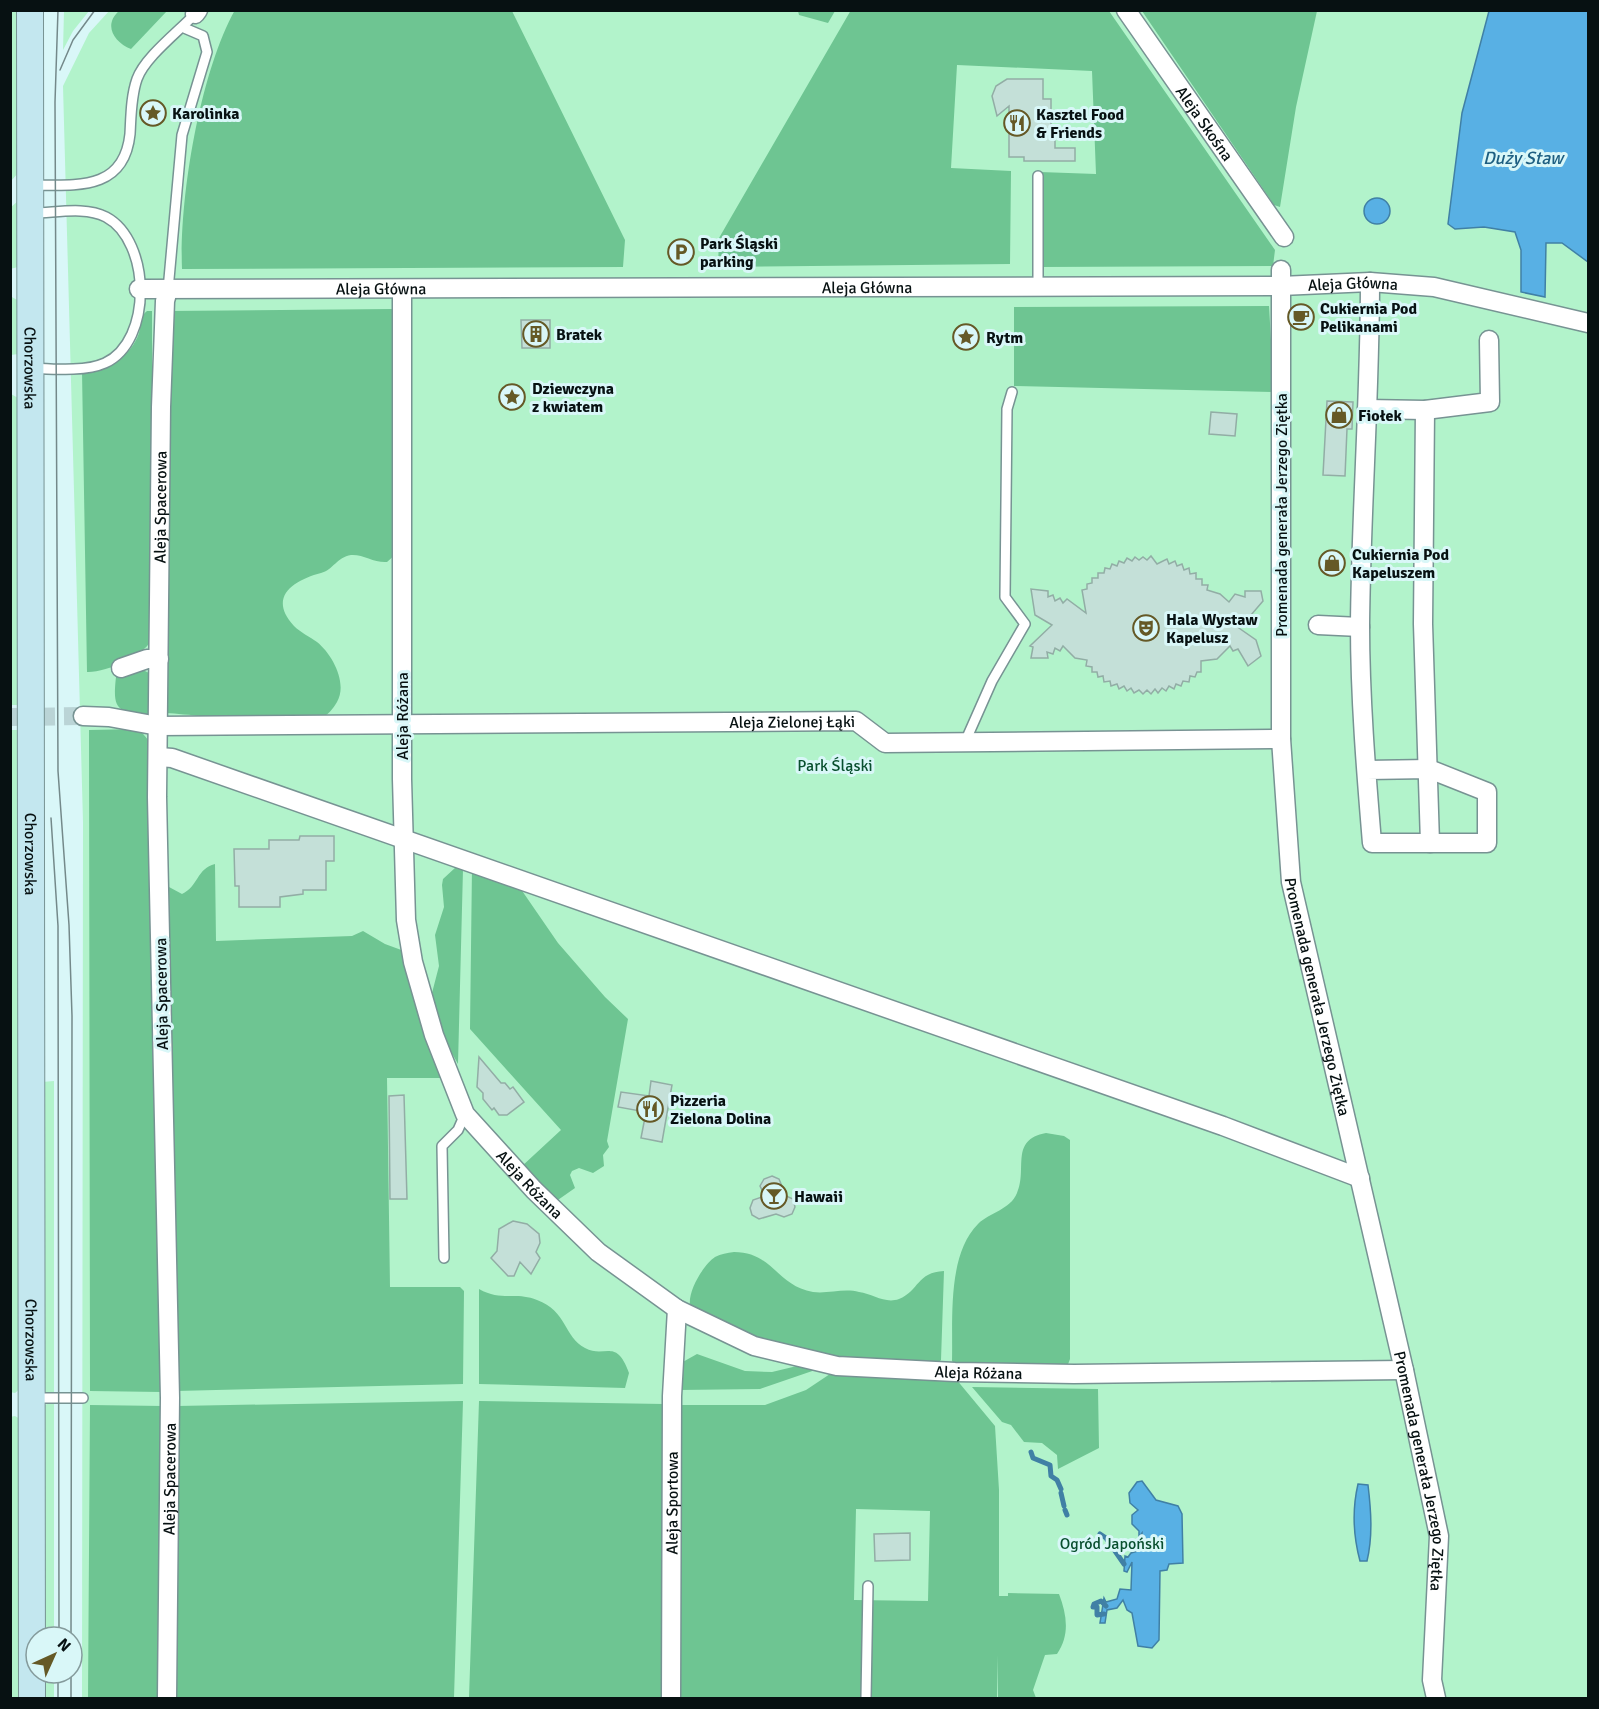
<svg xmlns="http://www.w3.org/2000/svg" width="1599" height="1709" viewBox="0 0 1599 1709" font-family="Signika,sans-serif">
<style>
.green{fill:#b2f3cb}
.forest{fill:#6ec592;fill-rule:evenodd}
.water{fill:#58b0e4;stroke:#4080a5;stroke-width:1.5}
.lines{fill:none;stroke-linecap:round;stroke-linejoin:round}
.stream{stroke:#4080a5;stroke-width:5}
.building{fill:#c4e0d8;stroke:#92ada5;stroke-width:1.5}
.street-tunnel{stroke:#bad4d6;stroke-width:18;stroke-dasharray:18 9;stroke-linecap:butt}
.lane-casing{stroke:#779393;stroke-width:12}
.street-casing{stroke:#779393;stroke-width:21}
.secondary-casing{stroke:#779393;stroke-width:28}
.lane{stroke:#fff;stroke-width:9}
.street{stroke:#fff;stroke-width:18}
.secondary{stroke:#c3e7ef;stroke-width:26}
.tram{stroke:#74898a;stroke-width:1.5}
.labels{text-anchor:middle;stroke-width:6;stroke-linejoin:round;paint-order:stroke}
.poi-label{font-size:16px;font-weight:bold;fill:#071112;stroke:#d9f7f8;text-anchor:start}
.street-label{font-size:16px;fill:#071112;stroke:#d9f7f8}
.park-label{font-size:16px;fill:#084f2e;stroke:#d9f7f8}
.water-label{font-size:18px;font-style:italic;fill:#1d5e81;stroke:#d9f7f8}
</style>
<rect width="100%" height="100%" fill="#d9f7f8"/>
<path class="green" d="M110 10 1588 11V1698H82L83 822 63 86 89 33Z
M11 11H20L19 172 11 181Z
M64 11H89L73 31 63 50Z
M18 201V267L10 269V208Z
M10 296 19 301 18 354 11 355Z
M11 394 20 399 22 705H11Z
M10 730H22V1387L15 1393 10 1392Z
M54 1081V1395H47L43 1391 42 1082Z
M47 1404H54V1637H43L42 1407Z
M15 1416 20 1419 23 1698H11L10 1417Z
M42 1673H54V1698H42Z"/>
<path class="forest" d="M235 10 512 11 625 240 623 267 182 269C179 199 200 72 235 10Z
M851 10 1109 11 1275 250 1273 266 1040 267V172L1096 174 1092 71 957 65 951 168 1011 171 1010 264 718 267 719 238Z
M119 11V10L167 11 131 49C114 42 103 25 119 11Z
M798 11H835L828 23 799 15Z
M1142 11H1317L1296 107 1280 207 1274 205Z
M1269 306 1274 392 1014 386V307Z
M393 309 395 314 396 554 387 562C374 563 363 554 351 555 337 557 333 570 321 573 294 580 267 597 294 626 301 633 309 636 317 642 332 654 348 683 337 702 333 709 328 715 321 718 290 728 202 715 166 713L169 311Z
M147 311H152V638C147 655 105 673 87 672L82 371C106 371 131 357 139 333 141 325 140 316 147 311Z
M141 669 149 673 151 715C118 712 112 711 116 677Z
M139 729 149 741 162 1392 90 1391 89 730Z
M215 864 216 941 352 936 363 931 385 944 404 951 443 1078H387L390 1287H460L464 1291 463 1384 176 1391 169 887 182 894C198 887 197 868 215 864Z
M456 867 463 869 458 1064 445 1041 432 993 439 966 435 935 444 907 442 885 443 879Z
M472 867 516 882 558 943 605 997 628 1019 607 1141 609 1147 603 1155 604 1166 593 1173 579 1168 572 1171 570 1175 575 1188 555 1202 521 1167 561 1130 470 1029Z
M1046 1133 1064 1136 1070 1140V1359L1067 1367 955 1365 952 1361C953 1319 947 1255 978 1224 990 1212 1010 1210 1017 1193 1028 1169 1009 1140 1046 1133Z
M734 1252C773 1252 777 1286 813 1292 828 1294 844 1288 859 1292 873 1294 885 1304 899 1299 919 1291 917 1272 944 1271L941 1360 937 1364 843 1359 757 1339 691 1309C685 1295 703 1265 715 1257 721 1254 727 1253 734 1252Z
M479 1289C502 1302 515 1291 537 1300 567 1311 564 1337 585 1348 605 1359 616 1337 629 1373L625 1388 479 1384Z
M697 1354 745 1371 772 1372 797 1366 821 1368 760 1389 679 1390 681 1363Z
M836 1370 956 1379 995 1426 999 1490V1596H1008V1593L1059 1594C1067 1615 1070 1635 1057 1654L1045 1655 1033 1690 1036 1698H998V1655L997 1698H680L681 1405H765L806 1390ZM856 1509 930 1511 928 1601 854 1600Z
M972 1387 1098 1389 1099 1448 1058 1469 1057 1455 1042 1443 1024 1442 1011 1425 1002 1422Z
M463 1401 454 1698H175L177 1406Z
M479 1401 664 1404 661 1698H469Z
M90 1405 163 1406 161 1698H88Z"/>
<path class="water" d="M1489 11H1588V262L1562 243H1546L1545 297 1521 292V250L1515 232 1484 227 1455 229 1448 224 1462 113Z
M1364 211a13 13 0 1 1 26 0a13 13 0 1 1-26 0Z
M1142 1481 1156 1500 1178 1506 1182 1514 1183 1563 1169 1564 1167 1570 1160 1571 1159 1640 1152 1648 1138 1646 1132 1613 1127 1610 1123 1600 1117 1608 1107 1610 1105 1623H1100L1104 1598 1106 1602 1117 1599 1120 1589 1131 1590 1132 1562 1127 1572 1124 1571 1125 1556 1128 1557 1131 1553 1138 1551V1545L1142 1543V1533L1139 1537V1531L1132 1524V1515L1138 1510 1130 1503 1129 1493 1137 1482Z
M1358 1484 1368 1485C1371 1510 1373 1536 1367 1561H1360C1353 1535 1352 1510 1358 1484Z"/>
<g class="lines">
<path class="stream" d="M1031 1452 1033 1458 1050 1465 1051 1476 1057 1480 1061 1489
M1061 1493 1064 1506
M1065 1510 1067 1515
M1100 1534 1106 1538 1124 1564
M1104 1614 1097 1615V1607H1093L1094 1604 1101 1601 1106 1606"/>
</g>
<path class="building" d="M1007 79H1043V99H1051V132H1055V148H1075V161H1024V157H1009V106L997 116 992 96 996 86Z
M1301 306 1308 309V324H1294V310Z
M521 320H550V348H522Z
M1327 401 1353 402 1352 429H1347L1345 476 1323 475Z
M1211 412 1237 414 1235 436 1209 434Z
M1151 556 1157 564 1167 559 1169 564 1175 561 1177 566 1182 564 1184 570 1189 568 1190 574 1196 573V579H1202V585H1208L1207 590 1220 594 1229 602 1235 594 1245 597V591H1261L1263 601 1245 622V618L1236 626 1256 640 1261 656 1248 666 1238 649 1233 651 1230 646 1217 659 1201 661V672H1197L1195 677 1190 676 1189 682 1183 681 1181 686 1176 684 1174 689 1169 686 1166 691 1162 688 1158 693 1155 689 1151 694 1147 690 1143 694 1139 690 1134 693 1131 688 1127 691 1124 686 1119 689 1117 684 1111 686 1110 681 1104 682 1103 676 1098 677 1097 672H1092V667L1086 666 1087 660 1075 658 1063 646 1060 651 1055 648 1053 654 1047 652 1048 658H1031L1033 647 1030 646 1052 625 1035 615 1031 589 1048 591V597L1053 595 1055 601 1060 598 1063 603 1067 599 1086 613 1082 590 1087 589V584L1092 583V578H1098V573H1104L1105 568 1110 569 1112 564 1117 566 1119 561 1124 563 1127 558 1132 561 1135 557 1139 560 1143 557 1147 560Z
M300 836H334V861H326V890H303V894L280 897V907H239V886H235L234 849H269V840H299Z
M479 1057 501 1083H505L510 1089 513 1087 524 1102 507 1115H499L494 1108 492 1110 483 1099V1093L477 1087Z
M651 1081 672 1085 662 1142 641 1138 646 1112 618 1107 621 1092 649 1096Z
M404 1095 407 1199H390L389 1096Z
M772 1176 779 1179 786 1196 793 1199 795 1207 792 1214 784 1217 776 1214 759 1219 752 1215 750 1208 753 1200 765 1196 760 1186 764 1179Z
M513 1221 527 1224 539 1234 540 1243 536 1252 540 1258 531 1274 520 1262 514 1276H508L491 1258 497 1251 499 1229Z
M910 1533V1560L875 1561 874 1534Z"/>
<g class="lines">
<path class="street-tunnel" d="M10 717 83 716"/>
<g class="lane-casing">
<path id="lane" d="M1038 176V286
M31 185C75 185 124 192 130 134 131 116 131 96 137 79 145 57 178 32 195 14
M168 290 182 135 207 52 203 36 182 27
M31 368C53 369 85 372 105 363 153 341 151 241 106 217 85 206 55 213 33 213
M965 742 992 681 1025 624 1005 597 1007 409 1012 392
M444 1258 442 1146 458 1130 465 1114
M33 1398H83
M866 1698 868 1586"/>
</g>
<g class="street-casing">
<g id="street">
<path id="s1" d="M1126 10 1284 237"/>
<path d="M195 14 198 10"/>
<path id="s2" d="M1281 270V739L1291 882 1404 1370 1439 1536 1432 1680 1436 1698"/>
<path id="s3" d="M139 289 1281 286 1370 282 1434 287 1588 323"/>
<path id="s4" d="M402 289V779L406 920 413 962 434 1035 465 1114 534 1190 598 1252 677 1309 754 1346 837 1366 955 1372 1074 1374 1404 1370"/>
<path d="M1367 409 1425 410 1490 402 1489 340"/>
<path d="M1425 410 1423 624 1430 843"/>
<path d="M1318 625 1360 627"/>
<path d="M121 668 147 659H159"/>
<path id="s5" d="M83 716 109 717 158 726 856 721 885 743 1281 739"/>
<path d="M159 757 172 758 1223 1126 1360 1178"/>
<path d="M1367 770 1429 769 1487 792V843H1372C1366 771 1360 697 1360 625 1361 511 1370 397 1370 282"/>
<path id="s6" d="M167 1698 170 1398 157 797 161 407 165 301 168 290"/>
<path id="s7" d="M671 1698 672 1396 677 1309"/>
</g>
</g>
<g class="secondary-casing">
<g id="secondary">
<path id="s8" d="M30 10 32 1698"/>
</g>
</g>
<use href="#lane" class="lane"/>
<use href="#street" class="street"/>
<use href="#secondary" class="secondary"/>
<path class="tram" d="M58 10 55 102 58 771 69 925 72 1016 71 1637
M60 70 73 40 95 10
M51 818 58 926 59 1637
M58 1698V1673
M71 1698V1673"/>
</g>
<defs>
<g id="sight-ring" transform="scale(1.35)"><circle r="9.5" fill="#d9f7f8" stroke="#655926" stroke-width="1.5"/><path d="M0-6L1.8-2.2L6-1.7L2.9 1.2L3.7 5.4L0 3.3L-3.7 5.4L-2.9 1.2L-6-1.7L-1.8-2.2Z" fill="#655926"/></g>
<g id="restaurant-ring" transform="scale(1.35)"><circle r="9.5" fill="#d9f7f8" stroke="#655926" stroke-width="1.5"/><path d="M-5-6h1v4h1v-4h1v4h1v-4h1v5L-1.5 .5V6h-2V.5L-5-1ZM5-6V6H3V1.5H1.5Q1.5-4 5-6Z" fill="#655926"/></g>
<g id="parking-ring" transform="scale(1.35)"><circle r="9.5" fill="#d9f7f8" stroke="#655926" stroke-width="1.5"/><path d="M-3.5-5.5H1a3.5 3.5 0 0 1 0 7H-1V5.5H-3.5ZM-1-3.4V-.6H.8a1.4 1.4 0 0 0 0-2.8Z" fill="#655926"/></g>
<g id="cafe-ring" transform="scale(1.35)"><circle r="9.5" fill="#d9f7f8" stroke="#655926" stroke-width="1.5"/><path d="M-5.5-4.5H6V0H3Q3 3.5 0 3.5H-2.5Q-5.5 3.5-5.5 0ZM3-3.2v2h1.7v-2ZM-6 4.5H4V6H-6Z" fill="#655926"/></g>
<g id="building-ring" transform="scale(1.35)"><circle r="9.5" fill="#d9f7f8" stroke="#655926" stroke-width="1.5"/><path d="M-4-6H4V6H1V3H-1V6H-4ZM-2.5-4.3h1.7v1.8h-1.7ZM.8-4.3h1.7v1.8H.8ZM-2.5-1h1.7V.8h-1.7ZM.8-1h1.7V.8H.8Z" fill="#655926"/></g>
<g id="shop-ring" transform="scale(1.35)"><circle r="9.5" fill="#d9f7f8" stroke="#655926" stroke-width="1.5"/><path d="M-5-2.5h2.3a2.7 3.5 0 0 1 5.4 0H5L5.5 6h-11ZM-1.5-2.5h3a1.5 2.3 0 0 0-3 0Z" fill="#655926"/></g>
<g id="theatre-ring" transform="scale(1.35)"><circle r="9.5" fill="#d9f7f8" stroke="#655926" stroke-width="1.5"/><path d="M-5-5.5Q0-4 5-5.5V0Q5 5 0 6Q-5 5-5 0ZM-3.3-2.5H-1v1.5H-3.3ZM1-2.5H3.3v1.5H1ZM-2.8 1Q0 5.5 2.8 1Z" fill="#655926"/></g>
<g id="bar-ring" transform="scale(1.35)"><circle r="9.5" fill="#d9f7f8" stroke="#655926" stroke-width="1.5"/><path d="M-6-5H6L.8 .8V4.5H3.5V6h-7V4.5H-.8V.8Z" fill="#655926"/></g>
</defs>
<g fill-rule="evenodd">
<use href="#sight-ring" x="153" y="113"/>
<use href="#restaurant-ring" x="1017" y="123"/>
<use href="#parking-ring" x="681" y="252"/>
<use href="#cafe-ring" x="1301" y="317"/>
<use href="#building-ring" x="536" y="334"/>
<use href="#sight-ring" x="966" y="337"/>
<use href="#sight-ring" x="512" y="397"/>
<use href="#shop-ring" x="1339" y="415"/>
<use href="#shop-ring" x="1332" y="563"/>
<use href="#theatre-ring" x="1146" y="628"/>
<use href="#restaurant-ring" x="650" y="1109"/>
<use href="#bar-ring" x="774" y="1196"/>
</g>
<g class="labels">
<g class="poi-label">
<text x="172" y="119">Karolinka</text>
<text x="1036" y="120">Kasztel Food<tspan x="1036" dy="18">&amp; Friends</tspan></text>
<text x="700" y="249">Park Śląski<tspan x="700" dy="18">parking</tspan></text>
<text x="1320" y="314">Cukiernia Pod<tspan x="1320" dy="18">Pelikanami</tspan></text>
<text x="556" y="340">Bratek</text>
<text x="986" y="343">Rytm</text>
<text x="532" y="394">Dziewczyna<tspan x="532" dy="18">z kwiatem</tspan></text>
<text x="1358" y="421">Fiołek</text>
<text x="1352" y="560">Cukiernia Pod<tspan x="1352" dy="18">Kapeluszem</tspan></text>
<text x="1166" y="625">Hala Wystaw<tspan x="1166" dy="18">Kapelusz</tspan></text>
<text x="670" y="1106">Pizzeria<tspan x="670" dy="18">Zielona Dolina</tspan></text>
<text x="794" y="1202">Hawaii</text>
</g>
<g class="street-label">
<text dy="6" stroke="none"><textPath href="#s1" startOffset="138">Aleja Skośna</textPath></text>
<text dy="6" stroke="none"><textPath href="#s3" startOffset="1214">Aleja Główna</textPath></text>
<text dy="6" stroke="none"><textPath href="#s3" startOffset="728">Aleja Główna</textPath></text>
<text dy="6" stroke="none"><textPath href="#s3" startOffset="242">Aleja Główna</textPath></text>
<text dy="6" stroke="none"><textPath href="#s8" startOffset="358">Chorzowska</textPath></text>
<text dy="6" stroke="none"><textPath href="#s6" startOffset="1191">Aleja Spacerowa</textPath></text>
<text transform="translate(1281 515) rotate(-90)" y="6">Promenada generała Jerzego Ziętka</text>
<text transform="translate(402 716) rotate(-90)" y="6">Aleja Różana</text>
<text dy="6" stroke="none"><textPath href="#s5" startOffset="710">Aleja Zielonej Łąki</textPath></text>
<text dy="6" stroke="none"><textPath href="#s8" startOffset="844">Chorzowska</textPath></text>
<text transform="translate(161 994) rotate(-91)" y="6">Aleja Spacerowa</text>
<text dy="6" stroke="none"><textPath href="#s2" startOffset="730">Promenada generała Jerzego Ziętka</textPath></text>
<text dy="6" stroke="none"><textPath href="#s4" startOffset="930">Aleja Różana</textPath></text>
<text dy="6" stroke="none"><textPath href="#s8" startOffset="1330">Chorzowska</textPath></text>
<text dy="6" stroke="none"><textPath href="#s4" startOffset="1436">Aleja Różana</textPath></text>
<text dy="6" stroke="none"><textPath href="#s2" startOffset="1216">Promenada generała Jerzego Ziętka</textPath></text>
<text dy="6" stroke="none"><textPath href="#s6" startOffset="219">Aleja Spacerowa</textPath></text>
<text dy="6" stroke="none"><textPath href="#s7" startOffset="195">Aleja Sportowa</textPath></text>
</g>
<g class="park-label">
<text x="835" y="771">Park Śląski</text>
<text x="1112" y="1549">Ogród Japoński</text>
</g>
<g class="water-label">
<text x="1523" y="164">Duży Staw</text>
</g>
</g>
<rect width="1599" height="1709" fill="none" stroke="#071112" stroke-width="24"/>
<g transform="translate(54 1655) rotate(45)"><circle r="28" fill="#d9f7f8" stroke="#859b9c" stroke-width="1.5"/>
<path d="M0-4.5L10 22L0 15L-10 22Z" fill="#655926"/>
<text y="-9" font-size="16" font-weight="bold" text-anchor="middle" fill="#071112">N</text>
</g>
</svg>
